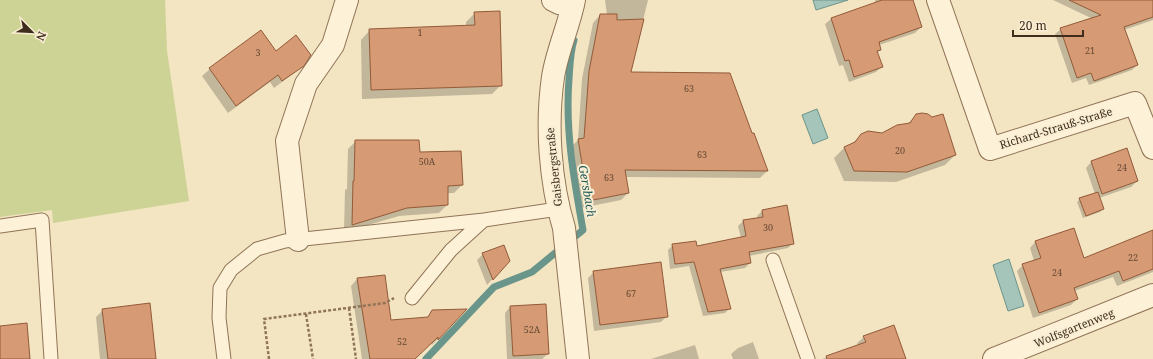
<svg xmlns="http://www.w3.org/2000/svg" width="1153" height="359" viewBox="0 0 1153 359" font-family="'Noto Serif',serif">
<style>
.green{fill:#cdd394}
.water{fill:#a5c5bb;stroke:#6a958a}
.shadow{fill:#0003}
.lines{fill:none;stroke-linecap:round;stroke-linejoin:round}
.stream{stroke:#6a958a;stroke-width:7}
.building{fill:#d69a74;stroke:#925b39}
.lane-casing{stroke:#907457;stroke-width:15}
.street-casing{stroke:#907457;stroke-width:24}
.path{stroke:#907457;stroke-width:2.5;stroke-dasharray:3 2;stroke-linecap:butt}
.lane{stroke:#fdf1d7;stroke-width:13}
.street{stroke:#fdf1d7;stroke-width:22}
.labels{text-anchor:middle;stroke-width:4;stroke-linejoin:round;paint-order:stroke}
.number-label{font-size:9px;fill:#644833}
.street-label{font-size:11px;fill:#3e2c1d;stroke:#f9eed3}
.water-label{font-size:12px;font-style:italic;fill:#2a5f5b;stroke:#f9eed3}
</style>
<rect width="100%" height="100%" fill="#f3e4c2"/>
<path class="green" d="M0 0H165L167 51 189 201 53 223 52 210 0 217Z"/>
<path class="water" d="M813 0H848L816 10Z
M817 109 828 138 813 144 802 115Z
M1009 259 1024 306 1008 311 993 265Z"/>
<path class="shadow" d="M605 0H648L630 73 751 134 767 171 760 178 625 177 628 193 621 200 581 208 571 147 578 140 582 79 593 23 600 15H607Z
M875 0H912L921 27 915 33 879 45 880 50 877 53 881 67 876 72 849 82 843 65 839 66 825 24 831 19 876 3Z
M1053 0H1153V20L1124 30 1137 65 1132 70 1089 85 1086 78 1072 83 1055 34 1061 29 1093 19Z
M475 13 501 85 492 94 362 99 361 40 370 30 466 27V22Z
M275 52 303 65 294 73 274 88 270 82 228 113 202 76 210 69Z
M917 115 955 155 945 165 896 182 844 181 834 158 845 147 852 144 862 134H883L907 124Z
M356 141 420 153 462 185 454 193H447V205L439 213 399 216 344 232 345 190 347 189 348 149Z
M1091 162 1137 181 1131 187 1099 198 1103 209 1100 212 1083 218 1077 202 1080 199 1095 194 1086 168Z
M786 206 793 243 788 248 749 256 750 263 745 268 720 272 730 308 725 313 703 316 689 266 670 269 668 250 673 245 696 247 741 238 738 226 743 221 758 219 757 216 762 211Z
M1153 231V272L1117 286 1113 277 1074 291 1077 299 1071 305 1033 318 1017 271 1023 265 1034 261 1030 248 1035 242 1084 259Z
M483 254 509 261 487 285 477 260Z
M594 272 667 316 661 322 594 331 588 278Z
M357 279 390 321 426 318 433 311 465 310 432 345 431 343 414 359H362L351 286Z
M510 307 548 354 542 359H507L505 313Z
M103 310 155 359H100L96 317Z
M864 337 900 359H822L858 346 857 343Z
M753 342 759 359H733L731 354 738 348Z
M695 345 699 359H651Z"/>
<g class="lines">
<path class="stream" d="M426 359 494 287 532 272 583 230C574 180 565 131 569 79 570 65 570 53 574 40"/>
</g>
<path class="building" d="M882 0H913L922 27 879 42 881 50 877 51 883 67 854 77 849 60 845 61 831 18Z
M1069 0H1153V17L1124 27 1138 65 1094 81 1091 73 1077 78 1060 28 1101 15Z
M500 11 502 86 371 90 369 29 475 25 474 12Z
M600 14H617V20L644 19 631 72 730 73 752 133H754L768 171 625 170 629 193 588 201 578 139 584 138 589 71Z
M261 30 276 51 296 35 311 55 304 66 282 81 278 75 236 106 209 68Z
M922 113 928 114 932 117 943 114 956 155 907 172 854 171 844 147 855 142 861 134 868 131 882 133 897 125 910 123 916 114Z
M355 140H419L420 152 461 151 463 185 448 186V205L407 208 352 225 353 181H354Z
M1127 148 1138 181 1102 194 1091 161Z
M1098 192 1104 209 1086 216 1079 198Z
M787 205 794 244 749 252 751 263 720 269 731 309 708 312 694 262 675 264 672 244 696 241 697 246 746 236 743 220 763 217 762 210Z
M1074 228 1084 258 1153 230V269L1123 281 1119 271 1074 288 1078 299 1039 313 1022 264 1041 258 1035 241Z
M504 245 510 261 493 280 482 253Z
M661 262 668 317 600 325 593 271Z
M385 275 391 320 428 317 432 310 467 309 438 340V337L415 359H370L357 278Z
M150 303 156 359H108L102 309Z
M546 304 549 354 513 356 510 306Z
M27 323 30 359H0V326Z
M894 325 906 359H827L826 356 866 342 863 336Z"/>
<g class="lines">
<g class="lane-casing">
<path id="lane" d="M0 226 42 220 51 359
M773 260 808 359
M412 298 451 250 484 220
M224 359 219 318 220 288 231 270 257 249 285 241 484 220 558 209"/>
</g>
<g class="street-casing">
<path id="street" d="M553 0 559 3 573 5
M574 0C569 26 557 51 553 77 546 125 550 182 564 228L578 359
M938 0 990 149 1135 103 1153 148
M298 240 287 141 306 84 333 45 347 0
M994 359 1153 295"/>
</g>
<path class="path" d="M349 308 356 359
M306 314 313 359
M269 359 264 319 385 303 394 298"/>
<use href="#lane" class="lane"/>
<use href="#street" class="street"/>
</g>
<g class="labels">
<g class="number-label">
<text x="420" y="36">1</text>
<text x="1090" y="54">21</text>
<text x="258" y="56">3</text>
<text x="689" y="92">63</text>
<text x="900" y="154">20</text>
<text x="702" y="158">63</text>
<text x="427" y="165">50A</text>
<text x="1122" y="171">24</text>
<text x="609" y="181">63</text>
<text x="768" y="231">30</text>
<text x="1133" y="261">22</text>
<text x="1057" y="276">24</text>
<text x="631" y="297">67</text>
<text x="532" y="333">52A</text>
<text x="402" y="345">52</text>
</g>
<g class="street-label">
<text transform="translate(1056 128) rotate(-17)" y="4">Richard-Strauß-Straße</text>
<text transform="translate(554 167) rotate(-96)" y="4">Gaisbergstraße</text>
<text transform="translate(1074 328) rotate(-22)" y="4">Wolfsgartenweg</text>
</g>
<g class="water-label">
<text transform="translate(587 191) rotate(80)" y="4">Gersbach</text>
</g>
</g>
<g transform="translate(32 32) rotate(114)" stroke="#f9eed3" stroke-width="3" paint-order="stroke">
<path d="M0-3L7 15L0 10L-7 15Z" fill="#3e2c1d"/>
<text y="-6" font-size="11" font-weight="bold" text-anchor="middle" fill="#3e2c1d">N</text>
</g>
<path d="M1013 30v6h70v-6" fill="none" stroke="#3e2c1d" stroke-width="2"/>
<text x="1019" y="30" font-size="12" fill="#3e2c1d" stroke="#f9eed3" stroke-width="3" paint-order="stroke">20 m</text>
</svg>
